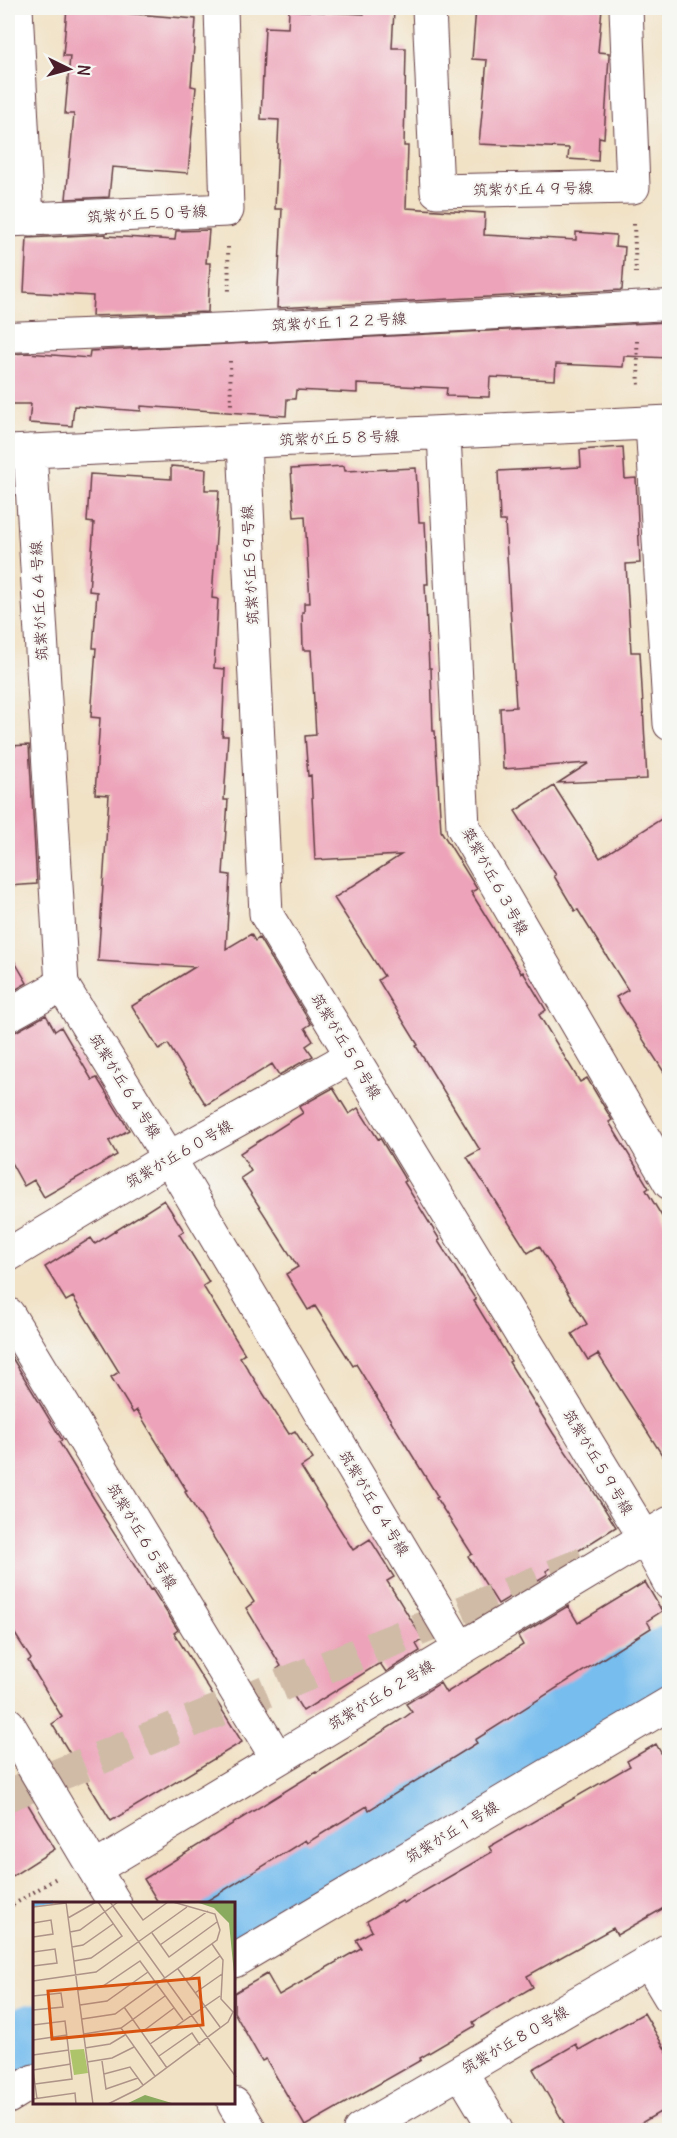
<svg xmlns="http://www.w3.org/2000/svg" width="677" height="2138" viewBox="0 0 677 2138" font-family="Delius,'Klee One',sans-serif">
<style>
.lines{fill:none;stroke-linecap:round;stroke-linejoin:round}
.river{stroke:#77bdee;stroke-width:69}
.building{fill:#eda4ba}
.tertiary-tunnel{stroke:#d0bba7;stroke-width:33;stroke-dasharray:33 16;stroke-linecap:butt}
.pedestrian-casing{stroke:#633c42;stroke-width:32}
.minor-casing{stroke:#633c42;stroke-width:35}
.tertiary-casing{stroke:#633c42;stroke-width:35}
.path{stroke:#633c42;stroke-width:4;stroke-dasharray:1.5 4.5;stroke-linecap:butt}
.pedestrian{stroke:#fff;stroke-width:30}
.minor{stroke:#fff;stroke-width:33}
.tertiary{stroke:#fff;stroke-width:33}
.labels{text-anchor:middle;stroke-width:4.5;stroke-linejoin:round;paint-order:stroke}
.street-label{font-size:15px;fill:#4a1f2b;stroke:#f6f6f2}
.inset-river{fill:none;stroke:#77bdee;stroke-width:3}
.inset-road{fill:none;stroke:#ae9488;stroke-width:1.5}
.view{fill:#d8530f;fill-opacity:0.15;stroke:#d8530f;stroke-width:3}
.inset-edge{fill:none;stroke:#4a1f2b;stroke-width:3}
</style>
<rect width="100%" height="100%" fill="#f6f6f2"/>
<filter id="ink" filterUnits="userSpaceOnUse"><feTurbulence type="fractalNoise" baseFrequency=".0167" numOctaves="2"/><feDisplacementMap in="SourceGraphic" scale="12" xChannelSelector="R" yChannelSelector="G"/><feConvolveMatrix kernelMatrix="1 2 1 2 8 2 1 2 1" color-interpolation-filters="sRGB"/></filter>
<filter id="wash" filterUnits="userSpaceOnUse"><feTurbulence type="fractalNoise" baseFrequency=".008" numOctaves="4" result="noise"/><feDisplacementMap in="SourceGraphic" scale="24" xChannelSelector="R" yChannelSelector="G"/><feGaussianBlur stdDeviation="1.35" result="paint"/><feColorMatrix in="noise" values="0 0 0 0 0 0 0 0 0 0 0 0 0 0 0 0 0 1.4 0 .05"/><feComposite in="paint" operator="in"/></filter>
<g filter="url(#wash)">
<rect width="100%" height="100%" fill="#f1e2c6"/>
<g class="lines">
<path class="river" d="M234 1919 670 1660
M8 2054 34 2038"/>
</g>
<g id="blocks">
<path class="building" d="M67 8H111V12L196 19 191 86 196 87 188 173 112 167 109 197 66 199 74 114H65L70 56H63Z
M476 8H602L598 52 609 53V56L604 138 599 137 598 161 568 159 569 148 479 144 487 60 472 59Z
M365 9 394 10 392 48H406L404 146H408L406 208 485 213 484 235 576 240V232L616 235 615 246 625 247 622 290 277 308 282 209H275L279 120 261 119 265 27 288 28 289 10 364 14Z
M209 230 206 263H210L208 312 92 316 93 296 24 292 27 238 106 234V236L175 240 176 231Z
M669 322V358L624 356 623 367 556 364 555 380 490 377 489 397 446 396 447 388 357 384V393L296 390 295 399H287L286 416 141 406V411L74 406 72 426 29 423 31 404H8V354L28 353 89 358 90 351Z
M623 447 625 479 636 478 640 563 626 564 631 652H640L647 779 558 783 589 763 503 769 500 708 516 707 505 521H500L498 471 581 467 580 450Z
M171 466 206 469 205 490H219L212 598 218 599 214 668 225 669 222 736H228L224 800H228L223 874 230 875 226 949 251 934 255 941 259 938 311 1024 305 1028 313 1041 306 1046 313 1056 279 1075 272 1064 206 1105 168 1044 159 1050 132 1006 195 967 98 961 109 795 95 794 100 718 91 717 96 648H93L97 592 89 591 94 523 87 522 90 474 171 479Z
M344 466 345 471 416 468 419 522H425L428 584H425L429 668H431L433 731H435L441 831 477 889 471 892 521 973 523 972 546 1010 539 1015 580 1082 587 1078 612 1120 609 1122 649 1188 646 1190 669 1228V1466L598 1354 588 1360 572 1334 587 1324 539 1246 528 1253 467 1157 480 1150 416 1046 418 1045 378 980 384 976 334 898 401 855 315 860 311 775 308 776 305 736 316 735 311 650H303L302 612H304V603H310L305 516 294 517 291 469Z
M29 745 37 884 8 886V746Z
M554 786 600 858 669 814V1080L616 997 628 990 578 910 575 911 554 876 556 875 515 811Z
M8 950 27 983 8 994Z
M46 1015 55 1031 61 1027 92 1080 97 1078 129 1130 109 1141 117 1155 44 1197 34 1180 24 1186 8 1157V1034L17 1031Z
M333 1088 349 1114 358 1108 378 1139 380 1138 406 1181 404 1182 440 1240 438 1241 476 1300 474 1301 511 1361 509 1362 553 1433 588 1484H589L616 1527 546 1571 548 1574 498 1604 468 1556 472 1554 436 1498 438 1497 356 1364 353 1366 315 1306 308 1310 286 1274 298 1267 241 1178 251 1171 240 1153 303 1113 299 1107Z
M164 1200 184 1231 179 1234 209 1282 203 1286 245 1354 240 1357 289 1434 295 1431 313 1459 301 1467 353 1550 370 1539 394 1577 387 1581 423 1639 416 1644 420 1651 386 1672 380 1663 303 1711 277 1669 281 1666 246 1608 254 1602 185 1492 187 1491 137 1410 133 1413 111 1377 119 1372 73 1297 66 1301 45 1267 91 1238 95 1244Z
M8 1351 62 1440 59 1442 104 1515 103 1516 150 1590 152 1589 164 1608 178 1630 174 1633 242 1742 111 1821 52 1724 62 1717 28 1661 31 1659 8 1623Z
M645 1582 662 1611 647 1621 651 1628 475 1740 477 1743 369 1810 367 1806 307 1843 305 1840 202 1904H159L144 1879 316 1772 317 1773 404 1718 412 1712 406 1704 440 1683 446 1693 523 1645 518 1636 568 1606 578 1623Z
M656 1744 669 1767V1905L617 1935 613 1928 527 1976 533 1987 473 2022 475 2026 420 2058 421 2060 305 2126 266 2059 262 2061 234 2012V1993L267 1974 279 1995 361 1948 356 1940 372 1931 367 1921 402 1901 404 1903 492 1852 489 1847 630 1766 627 1761Z
M8 1771 55 1849 8 1879Z
M644 2013 669 2056V2107L629 2130H568L533 2069 576 2044 579 2050Z"/>
</g>
</g>
<g filter="url(#ink)">
<use href="#blocks" fill-opacity="0" stroke="#633c42" stroke-width="1.5"/>
<g class="lines">
<path class="tertiary-tunnel" d="M8 1795 587 1562"/>
<g class="pedestrian-casing">
<path id="pedestrian" d="M8 337 230 328 670 305"/>
</g>
<g class="minor-casing">
<path id="minor" d="M16 8 27 219
M429 8 437 191 633 187 626 8
M8 220 227 210 221 8
M652 423 670 724
M444 434 463 827 670 1183
M244 442 266 914 645 1538 670 1584
M30 451 62 985 169 1158 460 1648
M9 452 670 422
M8 1015 62 985
M8 1255 169 1158 352 1056
M8 1314 277 1758
M8 1724 115 1904
M94 1869 670 1523
M649 1962 670 1997
M461 2072 496 2130
M234 2104 250 2130
M360 2130 670 1949"/>
</g>
<g class="tertiary-casing">
<path id="tertiary" d="M234 1961 670 1703
M8 2097 34 2081"/>
</g>
<path class="path" d="M634 224 636 273
M228 247 229 293
M637 341 639 387
M230 361 231 407
M8 1908 58 1877"/>
<use href="#pedestrian" class="pedestrian"/>
<use href="#minor" class="minor"/>
<use href="#tertiary" class="tertiary"/>
</g>
</g>
<g class="labels">
<g class="street-label">
<text transform="translate(533 189) rotate(-1)" y="5">筑紫が丘４９号線</text>
<text transform="translate(147 214) rotate(-3)" y="5">筑紫が丘５０号線</text>
<text transform="translate(339 322) rotate(-3)" y="5">筑紫が丘１２２号線</text>
<text transform="translate(339 438) rotate(-2)" y="5">筑紫が丘５８号線</text>
<text transform="translate(250 565) rotate(-93)" y="5">筑紫が丘５９号線</text>
<text transform="translate(39 601) rotate(-93)" y="5">筑紫が丘６４号線</text>
<text transform="translate(495 881) rotate(61)" y="5">築紫が丘６３号線</text>
<text transform="translate(346 1046) rotate(59)" y="5">筑紫が丘５９号線</text>
<text transform="translate(125 1086) rotate(58)" y="5">筑紫が丘６４号線</text>
<text transform="translate(179 1154) rotate(-30)" y="5">筑紫が丘６０号線</text>
<text transform="translate(598 1462) rotate(59)" y="5">筑紫が丘５９号線</text>
<text transform="translate(374 1503) rotate(59)" y="5">筑紫が丘６４号線</text>
<text transform="translate(142 1536) rotate(59)" y="5">筑紫が丘６５号線</text>
<text transform="translate(381 1695) rotate(-31)" y="5">筑紫が丘６２号線</text>
<text transform="translate(452 1832) rotate(-31)" y="5">筑紫が丘１号線</text>
<text transform="translate(515 2040) rotate(-30)" y="5">筑紫が丘８０号線</text>
</g>
</g>
<g transform="translate(33 1902)">
<rect width="202" height="202" fill="#f1e2c6"/>
<path d="M51 147 55 171 41 173 37 148Z" fill="#adc46a"/>
<path d="M163 0H202V82L196 21 181 6ZM112 193 142 202H93Z" fill="#8aaa5e"/>
<path class="inset-river" d="M0 3 20 0"/>
<path class="inset-road" d="M33 0 60 202M77 0 203 175M97 0 110 18 135 0M0 5 33 1M35 16 63 0M0 21 18 18 20 32 0 35M37 30 47 28 85 0M119 31 136 55 184 20M127 43 175 9M39 45 50 43 80 22M0 50 22 47 24 61 0 64M41 59 58 56 89 34 65 0M145 67 187 125M0 79 63 70 154 5M153 79 187 54M45 88 70 84 107 59 150 118M162 91 189 72M0 94 28 91 30 105 0 108M47 103 74 99 115 70M91 105 134 166M49 117 82 112 184 38 187 28 182 12 140 0M0 123 32 119 39 177 2 182M88 126 122 174M109 130 141 106M51 132 88 126 132 94M0 138 34 133M117 142 187 94M52 146 77 142 92 133M0 153 36 148M126 154 159 131 167 143M69 159 73 187 105 176M54 160 79 156 101 145M0 168 38 162M0 168 4 197M71 172 97 165 110 183M0 197 42 191 43 202M75 202 105 187 195 120 200 110 188 97 190 58 179 42"/>
<path class="view" d="M166 76 170 123 19 137 15 89Z"/>
<rect width="202" height="202" class="inset-edge"/>
</g>
<rect width="677" height="2138" fill="none" stroke="#f6f6f2" stroke-width="30"/>
<g transform="translate(69 69) rotate(95)" stroke="#f6f6f2" stroke-width="4.5" paint-order="stroke">
<path d="M0-4.5L10 22L0 15L-10 22Z" fill="#4a1f2b"/>
<text y="-9" font-size="16" font-weight="bold" text-anchor="middle" fill="#4a1f2b">N</text>
</g>
</svg>
